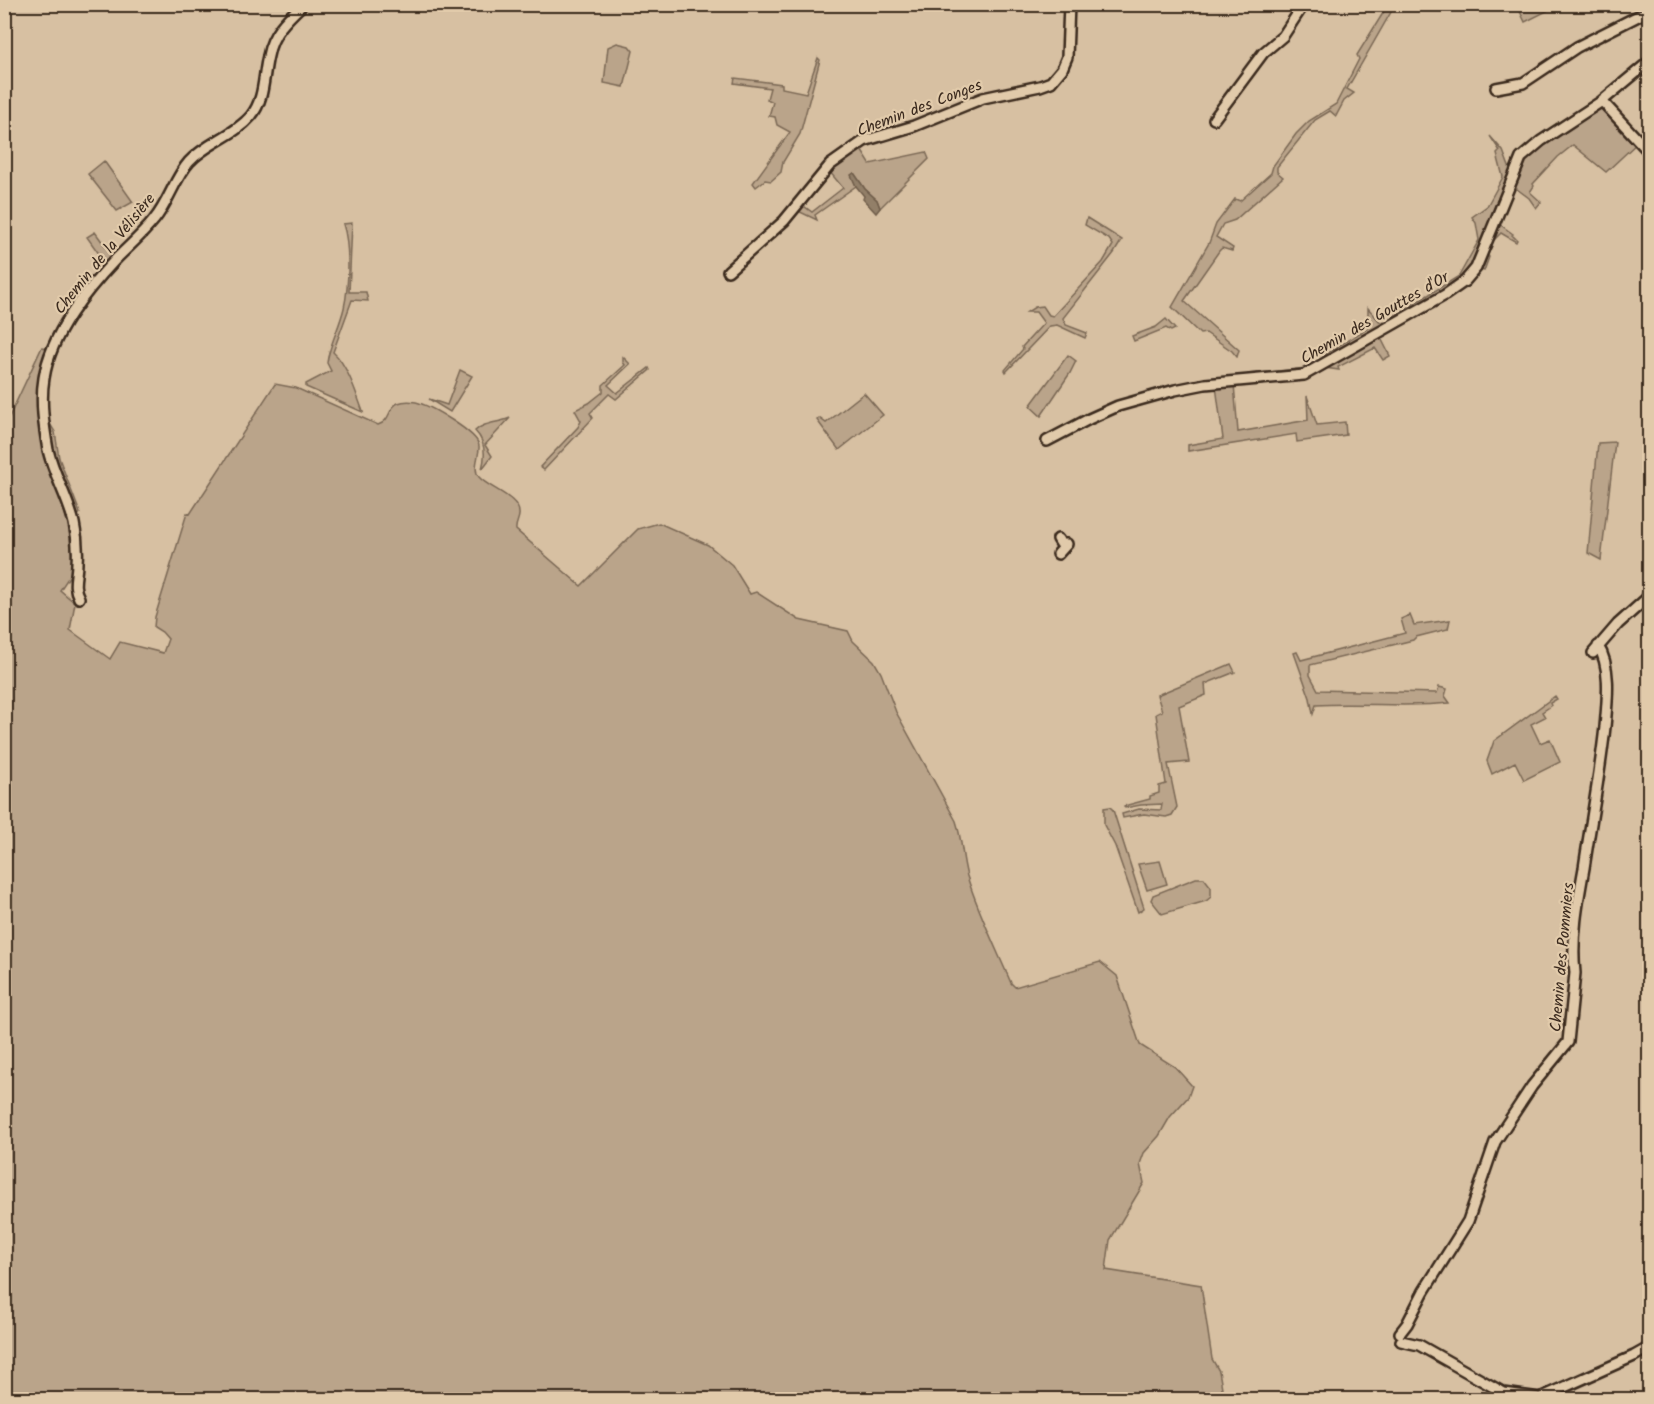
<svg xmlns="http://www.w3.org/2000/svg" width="1654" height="1404" viewBox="0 0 1654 1404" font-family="Kalam,sans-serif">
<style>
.green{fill:#baa48a;stroke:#7a6754;stroke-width:1.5}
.water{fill:#927f68;stroke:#6f5d4a;stroke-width:1.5}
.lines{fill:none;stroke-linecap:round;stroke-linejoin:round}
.minor-casing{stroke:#3b2a1e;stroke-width:14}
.minor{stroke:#e1caaa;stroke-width:9}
.labels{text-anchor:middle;stroke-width:4.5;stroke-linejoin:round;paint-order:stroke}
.street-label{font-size:16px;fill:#3b2a1e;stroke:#e1caaa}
</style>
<rect width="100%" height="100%" fill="#d7c0a2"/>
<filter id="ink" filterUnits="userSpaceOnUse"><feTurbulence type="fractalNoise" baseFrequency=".0167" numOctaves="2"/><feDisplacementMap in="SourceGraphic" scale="12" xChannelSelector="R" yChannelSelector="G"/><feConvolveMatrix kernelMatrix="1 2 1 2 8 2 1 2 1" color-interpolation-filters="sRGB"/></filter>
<g filter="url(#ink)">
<path class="green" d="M1388 5H1395L1347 89 1354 93 1344 101 1336 116 1330 111 1315 120 1277 167V172L1283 177 1235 220 1223 224 1216 237 1233 248 1232 251 1222 248 1219 251 1184 301 1239 350 1237 357 1232 351 1206 333 1200 334 1172 307 1209 243 1216 224 1235 199 1240 201 1271 173 1273 166 1296 134 1309 121 1336 104 1359 59 1357 55Z
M1517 5H1554L1555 7 1525 22Z
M617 43 629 46 633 51 624 87 604 83 608 47Z
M818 58 820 60 800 134 783 162 781 172 771 181 765 180 756 187 753 183 790 132 777 125 775 117 769 116 773 102 767 99 770 88 734 83 735 78 782 84V88L806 93Z
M1602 104 1637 143 1606 172 1573 145 1558 157 1533 184 1534 186 1530 192 1541 202 1536 208 1529 198 1513 186 1523 162 1546 142 1566 130Z
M1490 136 1503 151 1511 172 1474 267 1457 284 1304 372 1249 377 1248 374 1307 368 1314 365 1330 351 1368 328V308L1380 322 1386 321 1459 276 1479 240 1476 223 1472 217 1487 206 1503 177 1497 154 1500 151Z
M860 148 870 164 926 152 929 159 880 208 877 200 865 189 854 173 852 175 856 186 815 215 817 220 796 210 801 204 812 212 843 188 829 171Z
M104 161 133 202 117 211 88 174Z
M1087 218 1122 240 1114 253 1063 318 1066 325 1087 333 1085 338 1057 325 1050 326 1006 372 1005 370 1023 349 1022 347 1044 323 1036 312H1027L1035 307 1043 306 1049 315 1053 316 1103 262 1113 245 1109 239 1085 225Z
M352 223 349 292H366L368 301 352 300 333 352C347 364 357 395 363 412L306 387V384L331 371 327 363 328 357C332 340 340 325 344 308 349 286 350 244 343 224Z
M1498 223 1513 234 1512 235 1517 240 1516 242 1501 233 1491 243 1492 246 1487 254 1489 257 1484 271 1479 269Z
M95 232 114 258 107 265 87 237Z
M1166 319 1175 329 1171 331 1166 328 1134 341 1132 336 1156 327Z
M1380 336 1390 356 1383 360 1375 348 1338 367 1339 370 1325 368Z
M42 347 49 349 41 429 51 475 60 495 69 528 72 559V572L60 590 75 603 70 630 110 659 120 642 163 653 168 639 162 632 154 627 155 617 187 513 190 514 275 384 296 388 378 425C391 421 388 407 398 403 403 401 411 401 416 402 429 405 478 433 479 446 480 455 472 468 479 477 488 488 519 497 519 513 520 519 515 523 516 530L581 586 638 529 659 523 708 545 732 565 750 594 756 592 799 620 848 631 853 641 874 661 881 673 896 712 956 821C962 839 962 858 967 876 978 912 996 948 1011 983L1015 987 1100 962 1117 976 1140 1045 1175 1067 1192 1086 1188 1097 1170 1117 1159 1136 1144 1153 1140 1164 1144 1183 1110 1240 1106 1270 1201 1285 1212 1359 1219 1371 1224 1399H5L4 428Z
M1068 355 1076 361 1070 373 1041 416 1030 406Z
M623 357 630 364 608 385 617 393 649 368 650 370 616 399 609 394 590 413 593 418 544 470 540 467 578 427 581 421 575 410 589 403 603 392V385L625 365 623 362Z
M460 370 472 376 450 412 429 399 447 405Z
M1234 384 1238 432 1308 420 1307 396 1317 425 1345 422 1346 435 1297 442 1296 434 1188 451V445L1223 439 1216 386Z
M864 393 883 415 839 450 817 420 819 418 826 423Z
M510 418 485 445 492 456 482 469C486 455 486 442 475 431 484 422 499 423 510 418Z
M47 419 55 432 59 458 80 513 75 519 54 460Z
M1615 442 1601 560 1588 553 1598 443Z
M1410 615 1414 625 1450 620 1448 629 1416 637 1413 640 1310 665V675L1318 690 1437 693 1439 687 1447 689 1445 696 1450 703C1406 708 1361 702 1316 705L1313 714 1310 698 1294 653 1297 652 1301 660 1405 633 1401 619Z
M1231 664 1235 672 1205 684 1206 695 1179 706 1189 762 1168 764 1177 807 1172 815 1166 817 1144 814 1123 818 1122 814 1139 809 1161 810 1162 804 1141 805 1125 808 1124 806 1150 799V796L1159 793V786L1166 784 1156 714 1162 711 1157 695Z
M1555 696 1557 699 1550 703 1551 706 1542 712 1545 717 1531 724 1540 743 1550 739 1560 762 1524 780 1515 762 1492 774 1487 761 1494 741Z
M1110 807 1113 810 1144 908 1138 912 1115 846 1104 825V808Z
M1160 861 1167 884 1147 890 1138 864Z
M1196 878H1204L1211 887V897L1206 901 1162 914 1151 900 1153 895Z"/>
<path class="water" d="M854 173 865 189 877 200 880 208 876 213 863 199 864 196 856 186 851 175Z"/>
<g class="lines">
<g class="minor-casing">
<path id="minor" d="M1496 88 1523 83 1577 47 1650 10
M1602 101 1650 153
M1214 119 1263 53 1283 36 1304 4
M728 271 784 221 830 165 864 141 914 126 983 98 1040 86 1051 82 1062 69 1067 57 1069 4
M1047 441 1089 419 1118 406 1175 390 1205 384 1304 375 1445 295 1465 281 1476 268 1521 158 1541 141 1602 101 1650 61
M1058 539 1061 544H1067
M1058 554 1067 544
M79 598C72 585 77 577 77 563 78 550 77 536 74 523 68 498 54 475 48 450 44 427 40 401 44 378 51 333 86 291 116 259 129 246 143 234 154 220 169 202 174 179 189 162 206 143 234 136 251 116 265 99 263 76 268 56 272 33 287 19 303 4
M1593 653 1618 624 1646 599 1650 592
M1400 1333 1407 1324 1424 1291 1468 1221 1495 1142 1532 1086 1568 1042 1575 973C1571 939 1578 901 1584 868 1591 821 1600 774 1605 727 1607 703 1612 667 1598 646
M1401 1341 1419 1345 1504 1393 1540 1398 1634 1356 1650 1347"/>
</g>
<use href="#minor" class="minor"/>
</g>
</g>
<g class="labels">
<g class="street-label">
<text transform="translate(919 107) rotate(-21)" y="6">Chemin des Conges</text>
<text transform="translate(104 253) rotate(-51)" y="6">Chemin de la Vélisière</text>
<text transform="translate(1374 317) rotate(-30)" y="6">Chemin des Gouttes d'Or</text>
<text transform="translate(1561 957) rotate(-85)" y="6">Chemin des Pommiers</text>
</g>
</g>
<rect width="1654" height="1404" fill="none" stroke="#e1caaa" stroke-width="24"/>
<rect x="12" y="12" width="1630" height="1380" fill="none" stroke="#3b2a1e" stroke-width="2" filter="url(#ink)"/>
</svg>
